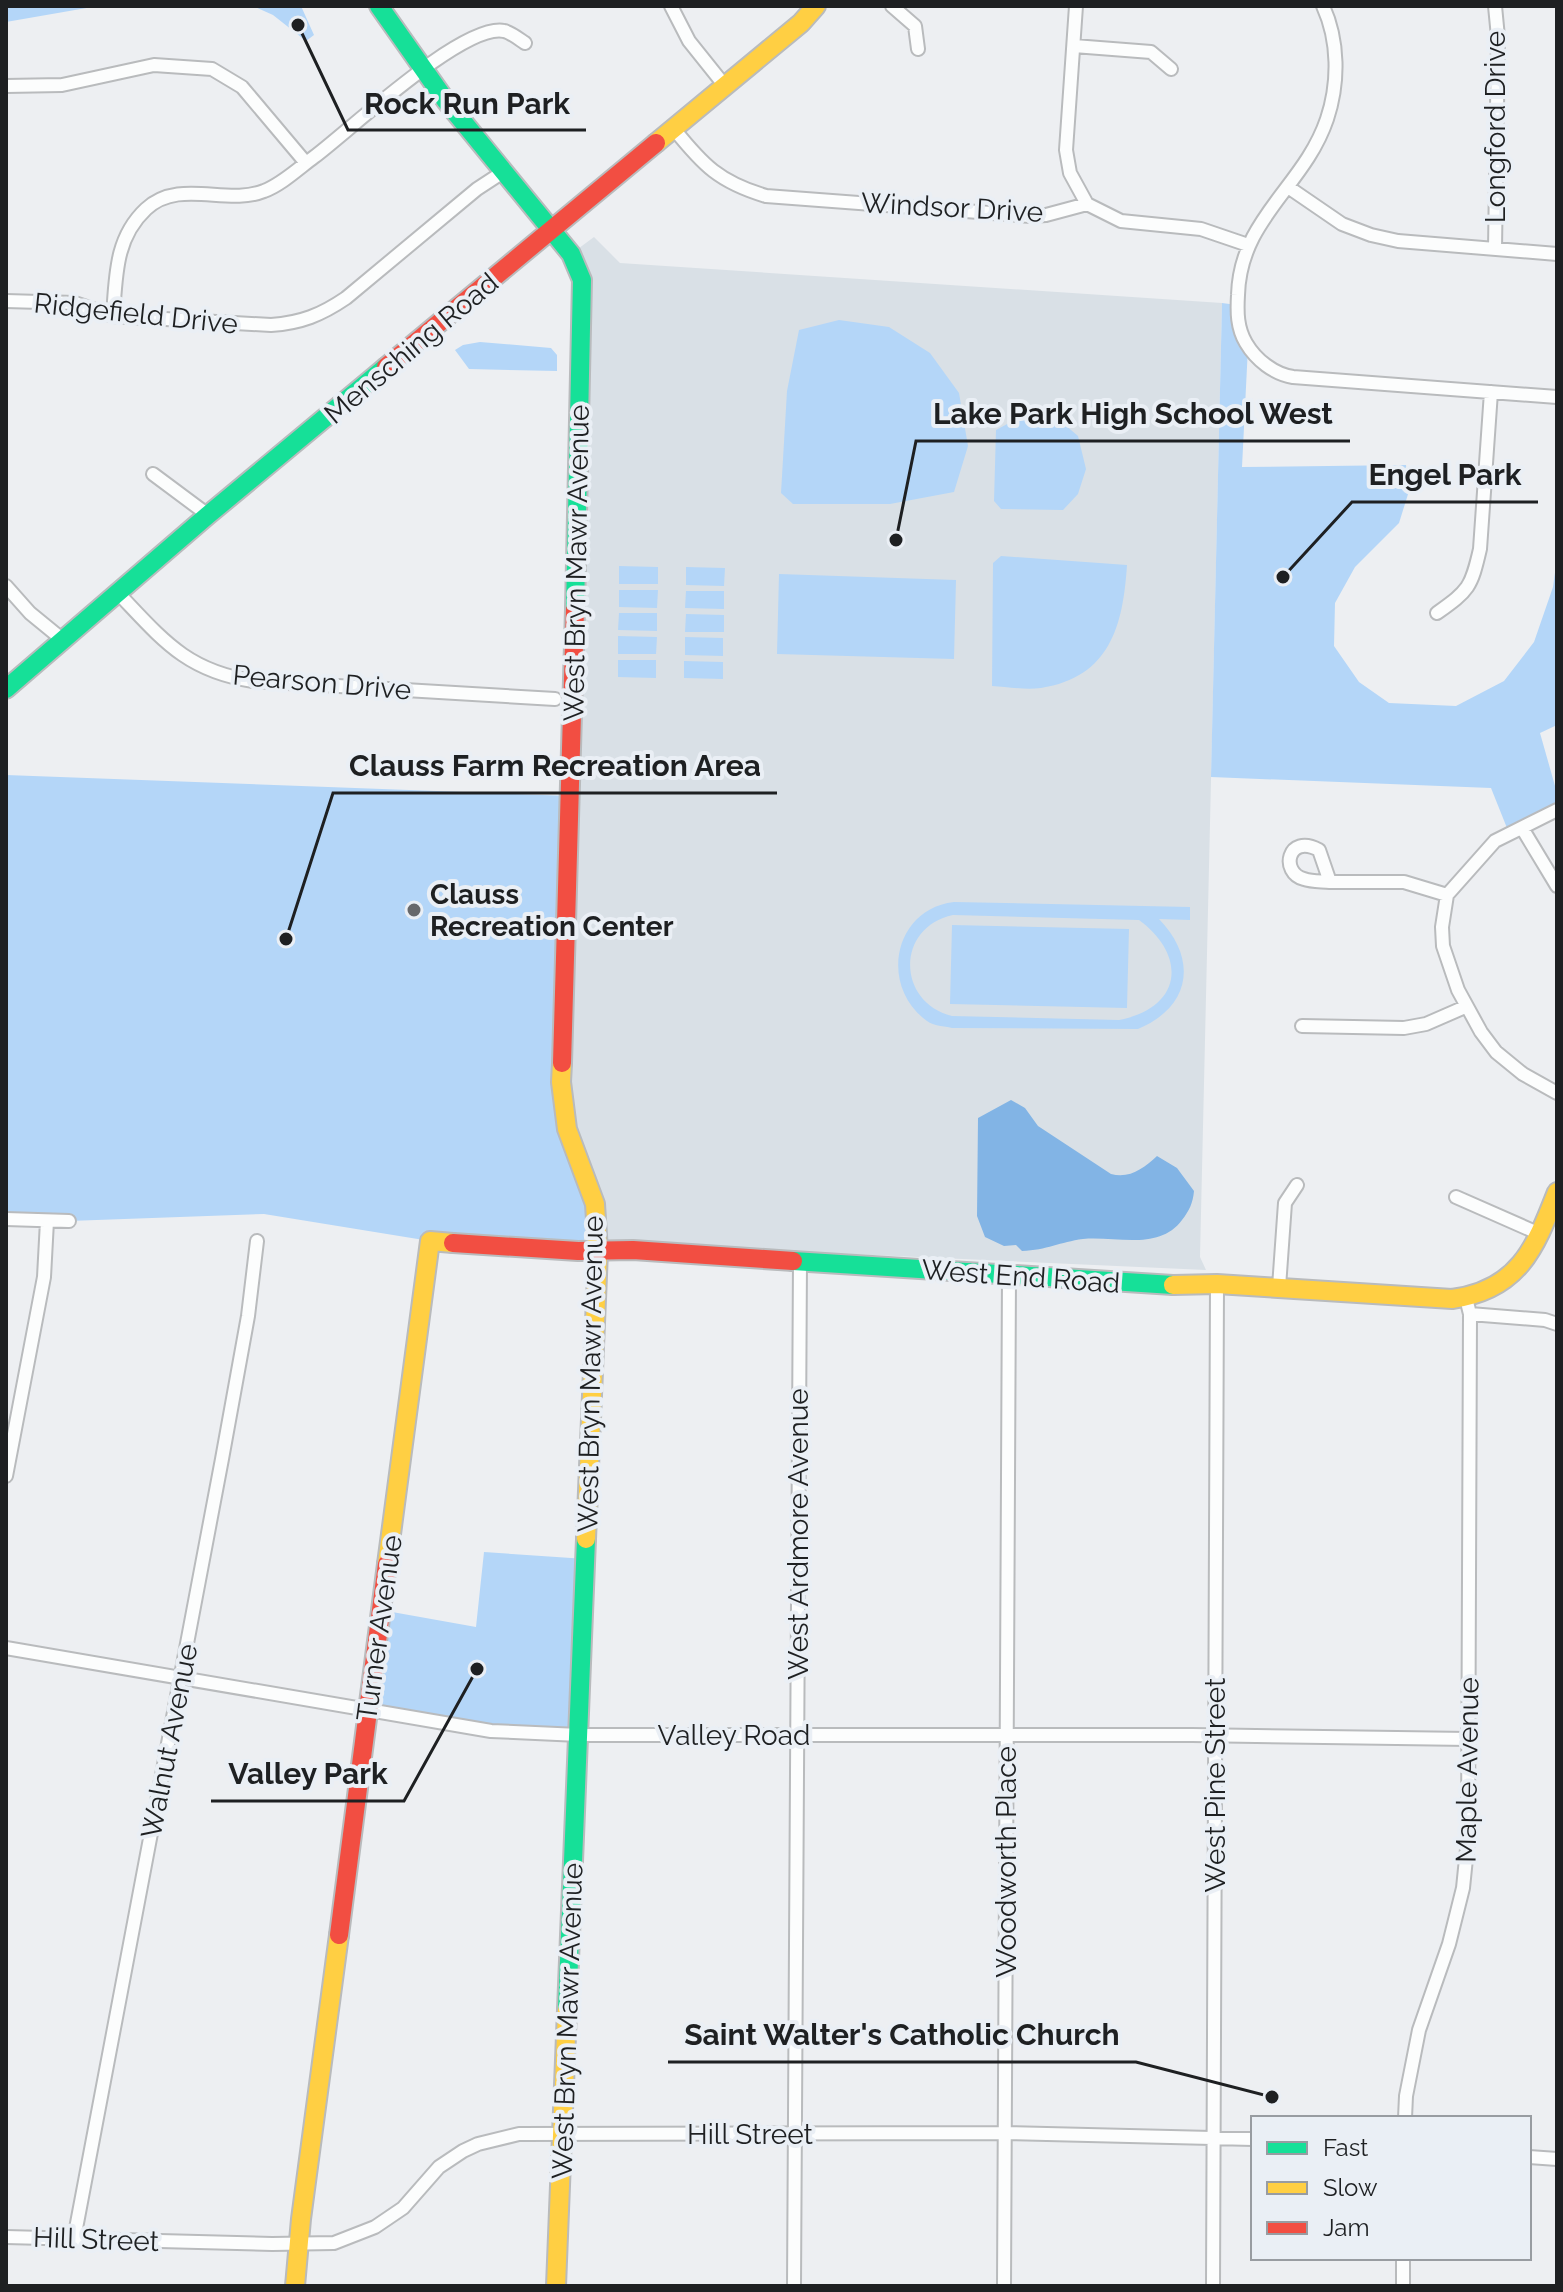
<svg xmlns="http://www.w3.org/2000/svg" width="1563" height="2292" viewBox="0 0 1563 2292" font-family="Raleway,sans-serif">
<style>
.built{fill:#d9e0e6}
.green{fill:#b4d6f8;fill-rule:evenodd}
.water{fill:#82b4e5}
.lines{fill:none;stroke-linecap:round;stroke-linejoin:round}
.street-casing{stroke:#b9bbbd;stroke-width:16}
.fast-casing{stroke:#b9bbbd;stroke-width:22}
.slow-casing{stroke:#b9bbbd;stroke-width:22}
.jam-casing{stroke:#b9bbbd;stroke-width:22}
.street{stroke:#fcfdfd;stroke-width:12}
.fast{stroke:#16e098;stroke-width:18}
.slow{stroke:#ffcf43;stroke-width:18}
.jam{stroke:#f24e42;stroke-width:18}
.poi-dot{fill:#66686b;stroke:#eaeff5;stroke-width:3}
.labels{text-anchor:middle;stroke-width:8;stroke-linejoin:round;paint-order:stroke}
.street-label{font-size:28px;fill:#1e2022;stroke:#eaeff5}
.poi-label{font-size:28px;font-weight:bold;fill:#1e2022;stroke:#eaeff5;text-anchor:start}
.leader{fill:none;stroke:#1e2022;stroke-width:3}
.callout-dot{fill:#1e2022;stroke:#eaeff5;stroke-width:3}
.callout-label{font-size:30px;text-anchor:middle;font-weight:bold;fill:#1e2022;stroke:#eaeff5;stroke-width:8;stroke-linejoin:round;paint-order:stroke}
</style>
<rect width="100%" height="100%" fill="#edeff2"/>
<path class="built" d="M594 237 620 263 1222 303 1200 1257 1206 1270 584 1242 587 1229 567 1129 582 280 571 254Z"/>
<path class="green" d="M6 6H98L6 22Z
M253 6H301L314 35 306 41 273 15Z
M1222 303 1237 305 1248 347 1242 467 1406 465 1409 491 1399 523 1355 567 1335 603 1334 646 1359 682 1389 703 1456 706 1504 681 1534 642 1553 587 1557 558V725L1540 733 1557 793V810L1509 833 1491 788 1211 777Z
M839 320 889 327 930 353 959 393 968 446 954 492 890 504H793L781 493 787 391 799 330Z
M480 342 551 348 557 355V371L469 369 455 350 463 345Z
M1026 414 1057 418 1078 436 1086 469 1078 494 1063 510 1001 509 994 501 996 430Z
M1001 556 1127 565C1123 626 1110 677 1041 688 1025 690 1007 687 992 686L993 563Z
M619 566 658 567V584H619Z
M686 567 725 568 724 586 686 585Z
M779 574 956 580 954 659 777 654Z
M619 590H658L657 608 619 607Z
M686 591H724V609L685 608Z
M619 613H657V631L618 630Z
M686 614 724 615V632H685Z
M618 636 657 637 656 654H618Z
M685 637 723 638V656L685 655Z
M618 660H656V678L618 677Z
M684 661 723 662V679L684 678Z
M6 775 570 796 561 1082 587 1176V1217L584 1242 574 1244 430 1241 264 1214 69 1221 6 1219Z
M954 902 1190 907V920L1159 919C1198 959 1191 1007 1138 1029L952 1028C944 1026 934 1026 927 1021 879 987 893 909 954 902ZM953 915 1139 920C1188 956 1182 1008 1119 1020L952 1016C896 1002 896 927 953 915Z
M952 925 1129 929 1127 1008 950 1004Z
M484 1552 586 1559 579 1735 549 1734 368 1710 381 1610 476 1627Z"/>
<path class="water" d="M1011 1100 1025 1108 1038 1126 1111 1174C1130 1179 1144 1168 1157 1156L1177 1168 1194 1191C1193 1203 1189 1211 1182 1220 1159 1251 1117 1236 1083 1239 1060 1242 1047 1250 1022 1251L1016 1245 1004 1246 985 1237 977 1216 978 1118Z"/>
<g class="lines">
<g class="street-casing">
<path id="street" d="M671 6 689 41 725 86
M892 6 915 26 918 49
M1076 6 1066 150 1070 173 1087 204
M1323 6C1339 41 1339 83 1327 119 1304 187 1240 218 1238 295 1237 312 1237 328 1246 343 1256 360 1274 374 1293 377L1557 397
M1495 6 1498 37 1495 249
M1074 46 1151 52 1171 69
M6 86 62 85 154 65 212 69 242 87 306 163
M674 129C703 165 719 182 766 196L1031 216 1046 215 1087 204 1121 221 1201 229 1248 245
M1288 187 1342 224 1371 235 1398 241 1557 254
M6 301 75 303 113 316 271 325C301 323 321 315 346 298L477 189 503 172
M113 316C116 276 115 238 146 209 179 178 227 206 264 191 281 185 299 168 314 157 349 131 463 23 504 31 510 32 519 39 525 43
M153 474 208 515
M6 586 30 613 63 640
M118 593C162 639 186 671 253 681L555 699
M1437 613C1469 590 1471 588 1480 549L1491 392
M1557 810 1495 841 1447 895 1442 927 1443 946 1458 990 1481 1032 1496 1052 1523 1074 1557 1093
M1522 828 1557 886
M1330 882C1322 881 1312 882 1304 879 1280 873 1287 833 1319 850L1330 882H1404L1447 895
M1302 1026 1404 1028 1426 1024 1465 1007
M1456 1197 1540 1234
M6 1219 69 1221
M1279 1287 1285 1203 1297 1185
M1470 1314 1545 1320 1557 1324
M6 1476 44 1277 47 1221
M6 1648 491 1731 579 1735H1192L1469 1739
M1405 2118 1406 2096 1419 2030 1449 1944 1463 1888 1468 1839 1470 1314 1466 1298
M1529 2157 1557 2159
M6 2237 272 2244 334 2243 375 2227 403 2208 439 2167 463 2151 478 2144 519 2134 1004 2133 1253 2139
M74 2239 222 1459 248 1316 257 1241
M794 2286 800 1261
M1004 2286 1009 1276
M1213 2286 1217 1284
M1403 2286V2258"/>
</g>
<g class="fast-casing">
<path id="fast" d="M379 6 446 101 571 254 582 280 575 609
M6 689 208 515 386 367
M793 1261 1173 1285
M567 2010 586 1539"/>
</g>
<g class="slow-casing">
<path id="slow" d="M656 143 801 23 816 6
M562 1063 561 1082 567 1129 595 1204 598 1251 586 1539
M1173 1285 1217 1284 1452 1299C1519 1290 1535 1248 1557 1192
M387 1564 430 1241 453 1243
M295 2286 301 2219 339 1935
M556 2286 567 2010"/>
</g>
<g class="jam-casing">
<path id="jam" d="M386 367 656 143
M562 1063 575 609
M453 1243 578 1251 633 1250 793 1261
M339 1935 387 1564"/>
</g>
<use href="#street" class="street"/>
<use href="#fast" class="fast"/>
<use href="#slow" class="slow"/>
<use href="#jam" class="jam"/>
</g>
<circle class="poi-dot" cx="414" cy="910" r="8"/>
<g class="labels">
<g class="street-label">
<text transform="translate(1495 127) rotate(-90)" y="10">Longford Drive</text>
<text transform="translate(952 207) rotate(3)" y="10">Windsor Drive</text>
<text transform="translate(136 313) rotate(6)" y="10">Ridgefield Drive</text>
<text transform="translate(411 348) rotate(-40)" y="10">Mensching Road</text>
<text transform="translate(576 563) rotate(-89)" y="10">West Bryn Mawr Avenue</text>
<text transform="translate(322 682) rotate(5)" y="10">Pearson Drive</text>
<text transform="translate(1021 1276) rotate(4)" y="10">West End Road</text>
<text transform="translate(590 1374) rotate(-89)" y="10">West Bryn Mawr Avenue</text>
<text transform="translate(798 1534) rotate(-90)" y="10">West Ardmore Avenue</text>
<text transform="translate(379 1628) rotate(-82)" y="10">Turner Avenue</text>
<text x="734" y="1745">Valley Road</text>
<text transform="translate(169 1741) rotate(-79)" y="10">Walnut Avenue</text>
<text transform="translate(1467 1770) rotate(-89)" y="10">Maple Avenue</text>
<text transform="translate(1215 1785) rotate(-90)" y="10">West Pine Street</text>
<text transform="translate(1006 1862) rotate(-90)" y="10">Woodworth Place</text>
<text transform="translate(567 2021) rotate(-88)" y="10">West Bryn Mawr Avenue</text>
<text x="750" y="2144">Hill Street</text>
<text transform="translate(96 2239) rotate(2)" y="10">Hill Street</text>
</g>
<g class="poi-label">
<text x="430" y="904">Clauss<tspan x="430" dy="32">Recreation Center</tspan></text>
</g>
</g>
<path class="leader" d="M298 25L348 130H586M896 540L916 441H1350M1283 577L1352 502H1538M286 939L333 793H777M477 1669L404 1801H211M1272 2097L1136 2062H668"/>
<g class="callout-dot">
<circle cx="298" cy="25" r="8"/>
<circle cx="896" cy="540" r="8"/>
<circle cx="1283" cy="577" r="8"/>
<circle cx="286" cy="939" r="8"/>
<circle cx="477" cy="1669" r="8"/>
<circle cx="1272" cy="2097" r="8"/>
</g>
<g class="callout-label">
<text x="467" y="114">Rock Run Park</text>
<text x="1133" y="424">Lake Park High School West</text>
<text x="1445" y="485">Engel Park</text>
<text x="555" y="776">Clauss Farm Recreation Area</text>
<text x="308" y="1784">Valley Park</text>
<text x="902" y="2045">Saint Walter's Catholic Church</text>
</g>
<rect width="1563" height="2292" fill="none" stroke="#1e2022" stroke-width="16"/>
<rect x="1251" y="2116" width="280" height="144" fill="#eaeff5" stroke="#989ca1" stroke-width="2"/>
<rect x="1267" y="2142" width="40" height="12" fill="#16e098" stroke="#989ca1" stroke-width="2"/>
<text x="1323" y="2156" font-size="24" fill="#1e2022">Fast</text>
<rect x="1267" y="2182" width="40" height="12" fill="#ffcf43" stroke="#989ca1" stroke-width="2"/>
<text x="1323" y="2196" font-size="24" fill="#1e2022">Slow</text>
<rect x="1267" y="2222" width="40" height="12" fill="#f24e42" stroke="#989ca1" stroke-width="2"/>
<text x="1323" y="2236" font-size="24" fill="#1e2022">Jam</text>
</svg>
